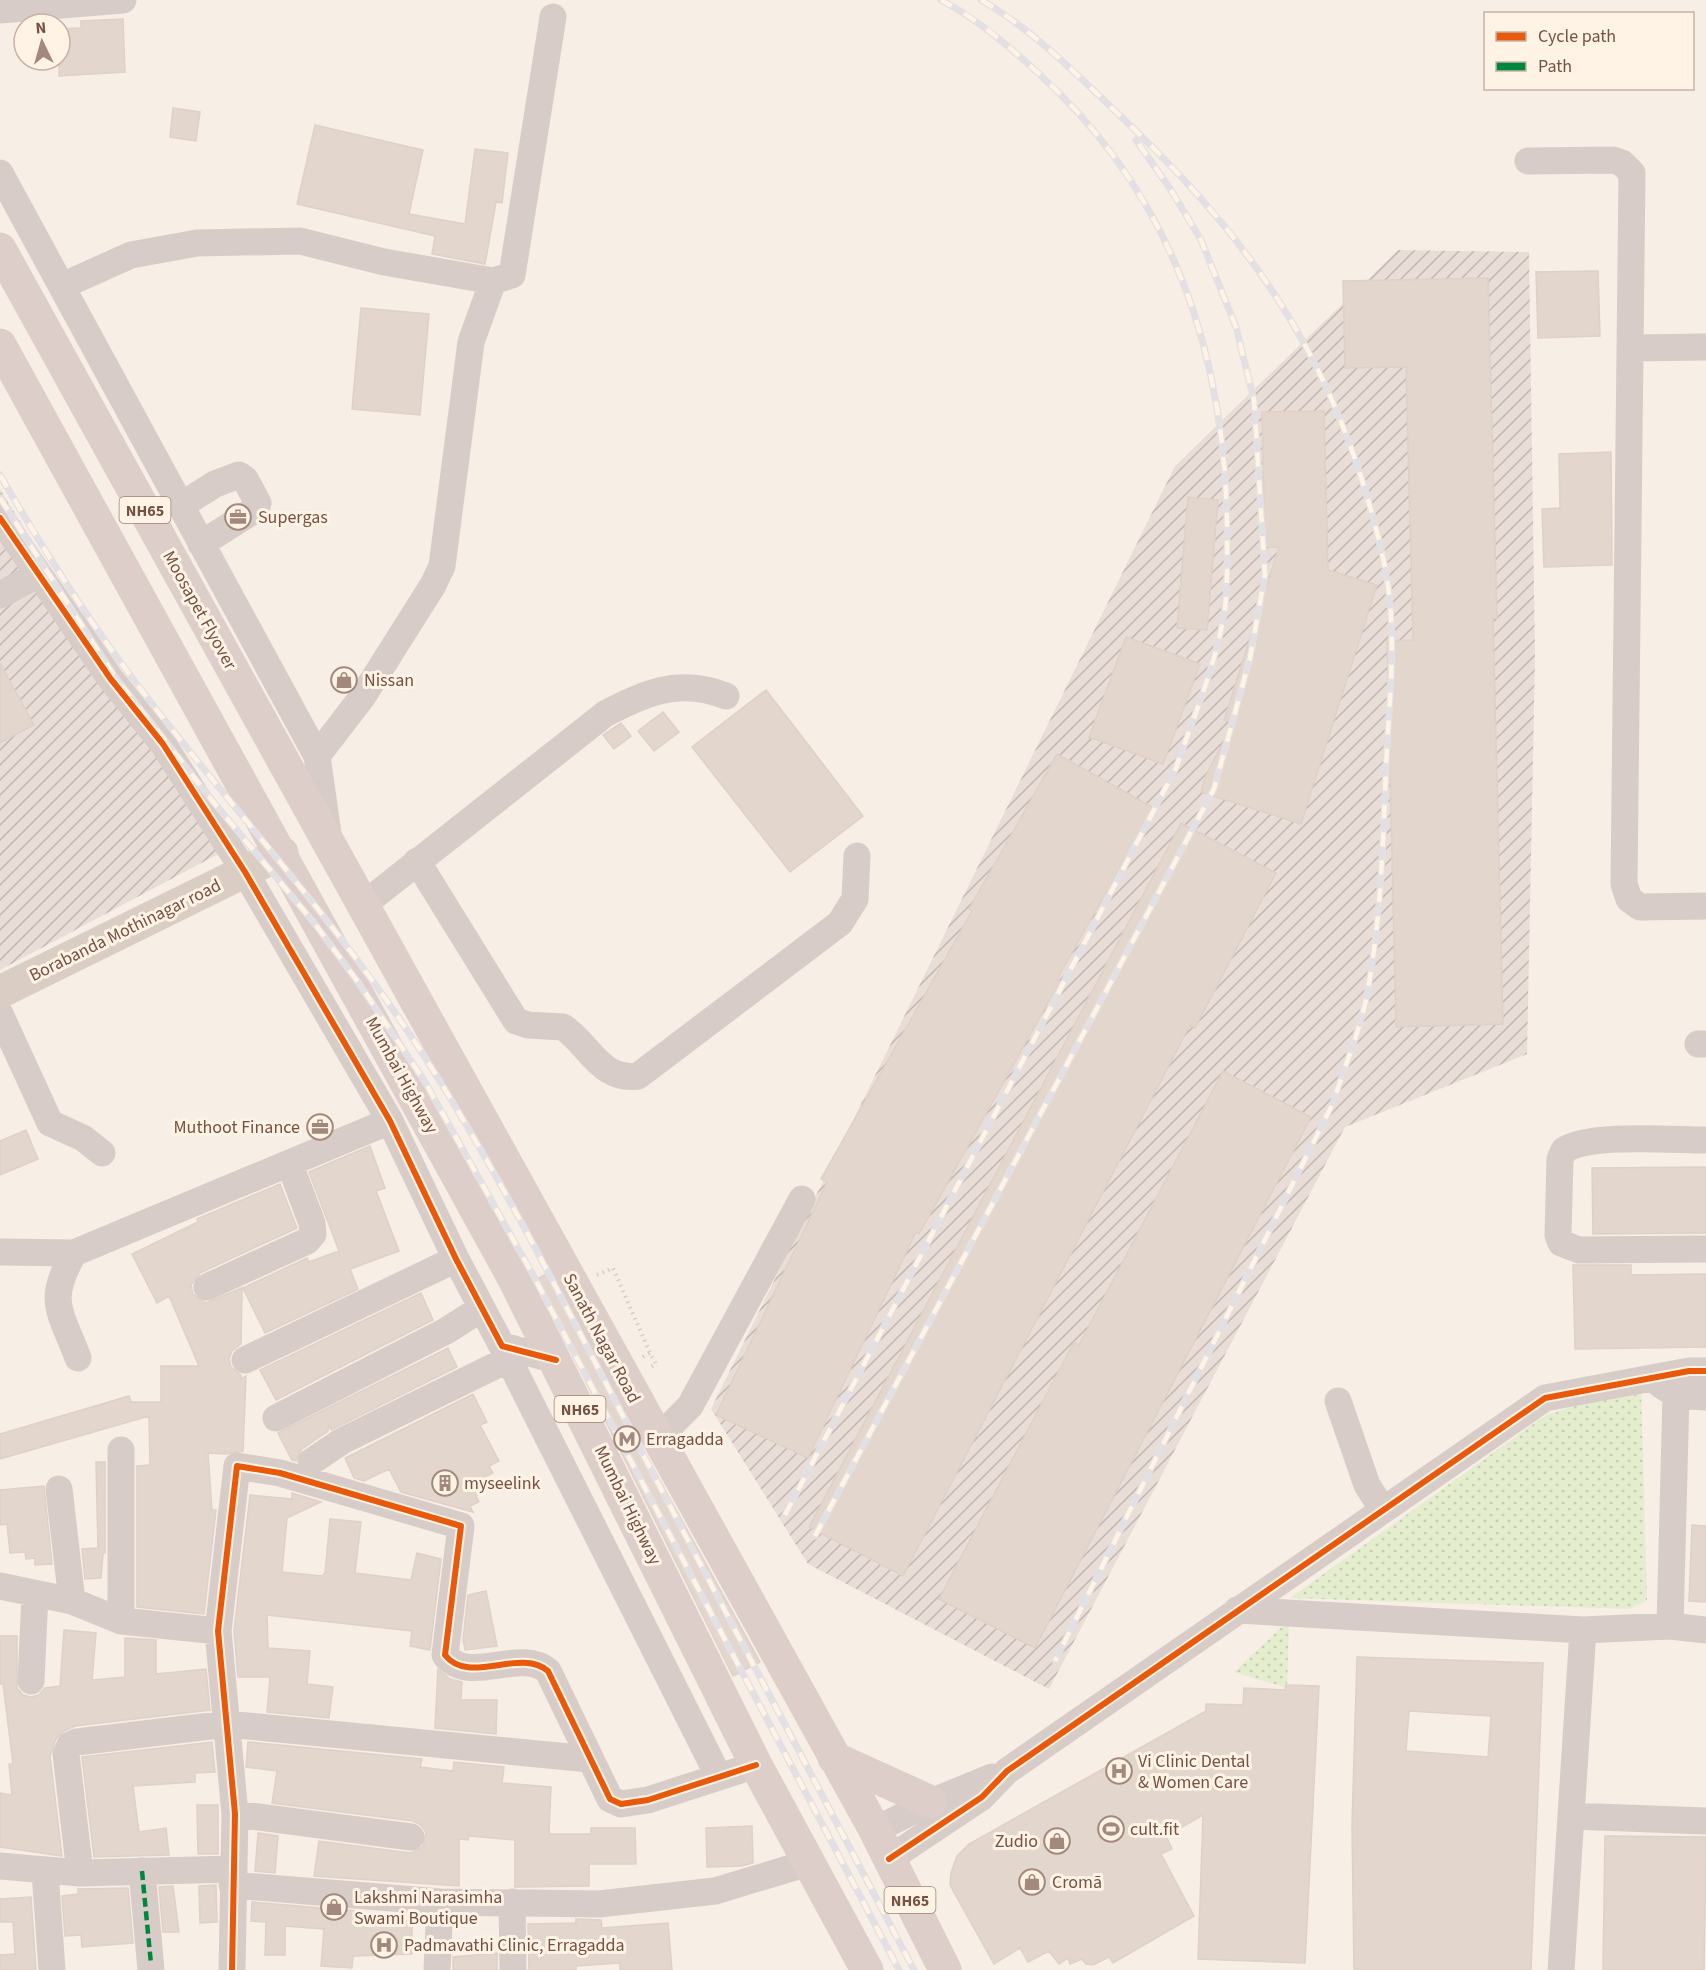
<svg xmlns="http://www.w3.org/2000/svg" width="1706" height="1970" viewBox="0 0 1706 1970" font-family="'Source Sans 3',sans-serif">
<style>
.industrial{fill:url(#industrial-furrows)}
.park{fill:url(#park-dots)}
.building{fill:#e3d6cd;stroke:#e0d0c7;stroke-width:1.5;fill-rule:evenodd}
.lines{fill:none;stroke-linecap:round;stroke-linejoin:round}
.path{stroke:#d7ccc8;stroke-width:4;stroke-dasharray:1.5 4.5;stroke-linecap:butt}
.minor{stroke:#d8ccc8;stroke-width:27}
.major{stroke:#dacec4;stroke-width:33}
.highway{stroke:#decec9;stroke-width:33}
.rail-casing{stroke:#e3e0e3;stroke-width:7}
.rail{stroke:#fff3e6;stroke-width:4.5;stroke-dasharray:14;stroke-linecap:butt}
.quiet{stroke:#00873e;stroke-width:4.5;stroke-dasharray:9 4.5;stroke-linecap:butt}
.cycleway-casing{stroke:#fff3e6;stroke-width:10}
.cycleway{stroke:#e8590c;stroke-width:6}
.labels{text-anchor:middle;stroke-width:6;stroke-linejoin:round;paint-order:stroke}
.shield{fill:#fff3e6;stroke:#9f8275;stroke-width:1.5}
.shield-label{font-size:16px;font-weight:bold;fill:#765145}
.poi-label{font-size:18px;fill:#765145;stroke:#fff3e6;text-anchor:start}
.street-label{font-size:18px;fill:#765145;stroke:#fff3e6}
</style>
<defs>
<pattern id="industrial-furrows" width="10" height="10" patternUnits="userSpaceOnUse" patternTransform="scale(1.5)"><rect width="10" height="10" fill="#e9ded7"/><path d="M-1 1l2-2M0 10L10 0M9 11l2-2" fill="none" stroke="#c1b6b0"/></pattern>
<pattern id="park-dots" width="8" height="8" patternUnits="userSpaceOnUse" patternTransform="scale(1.5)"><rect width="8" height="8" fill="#e4edce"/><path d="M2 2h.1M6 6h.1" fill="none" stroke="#c7cdb2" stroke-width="1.8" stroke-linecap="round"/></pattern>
</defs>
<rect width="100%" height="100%" fill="#f7eee5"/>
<path class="industrial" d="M1398 250 1529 252 1535 657 1527 1054 1345 1127 1049 1689 808 1564 711 1409 1175 466Z
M0 489 224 851 0 970Z"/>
<path class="park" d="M1641 1386 1647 1600 1630 1609 1290 1598 1546 1415Z
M1289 1620 1287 1688 1234 1672Z"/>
<path class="building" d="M123 19 125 72 59 76 60 29 81 28V21Z
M173 108 200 112 196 141 170 137Z
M315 125 423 150 409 214 465 224 475 149 508 153 502 203 496 202 485 264 432 254 435 236 297 204Z
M1598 271 1600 336 1538 338 1536 272Z
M1488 278 1497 618H1493L1503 1024 1396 1027 1387 641 1413 640 1406 367 1345 368 1343 281Z
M361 308 429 314 420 415 352 409Z
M1324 411 1328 570 1377 585 1301 824 1201 792 1206 775 1233 724 1224 720 1279 547H1265L1262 412Z
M1611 452 1612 565 1544 567 1542 509 1560 508 1559 454Z
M1188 497 1218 500 1207 630 1177 628Z
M1126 637 1200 664 1163 764 1089 737Z
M0 663 34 725 0 743Z
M766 690 863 816 790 872 692 747Z
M663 712 679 732 654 751 638 731Z
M621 723 631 736 614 749 603 735Z
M1057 754 1154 808 1057 979 1060 981 919 1234 916 1232 808 1458 716 1415 827 1182 821 1179 972 911 969 909Z
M1181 823 1276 873 1195 1028 1190 1025 903 1576 809 1527Z
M1223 1071 1311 1117 1035 1648 939 1599 1074 1342 1079 1345Z
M26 1130 38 1159 0 1175V1141Z
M370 1146 385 1188 376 1191 399 1251 350 1269 358 1289 265 1333 243 1288 307 1258 309 1262 339 1251 309 1172Z
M1706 1167V1233L1593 1234 1592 1168Z
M280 1184 297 1228 200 1273 191 1285 193 1294 206 1303 242 1288 241 1344 232 1351 229 1359 231 1367 241 1375V1379L246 1376 243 1451 227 1454 208 1453 212 1510H216L204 1614 137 1607V1466L150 1465 149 1416 0 1459V1434L129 1396 131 1402H161V1366H199L169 1296 157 1303 132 1254 198 1222 197 1219Z
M1573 1265H1631V1275L1706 1274V1347L1575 1349Z
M546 1274 760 1662 733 1676 535 1280Z
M421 1293 433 1320 276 1400 260 1370Z
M448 1348 457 1367 331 1430 329 1425 328 1431 302 1449 296 1461 292 1460 278 1433Z
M473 1394 487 1422 480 1425 499 1461 489 1466 493 1473 481 1479 487 1490 476 1496 479 1502 470 1506 473 1512 401 1492 389 1469 364 1481 354 1478 345 1458Z
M96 1462H105V1553H103L101 1578 85 1579 82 1549 98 1548Z
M44 1486 52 1564 35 1565V1558L26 1559 25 1552 10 1553 7 1524 0 1525V1490Z
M292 1493 321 1502 287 1518 282 1572 322 1576 325 1573 330 1519 361 1522 355 1573 411 1580 417 1553 441 1559 430 1650 410 1646 412 1631 267 1615 268 1648 310 1651 307 1684 333 1687 329 1718 267 1712 270 1677H238L234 1631 250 1495 292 1499Z
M1692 1525 1706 1526V1602L1689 1601Z
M486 1591 497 1646 465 1650 463 1639 468 1595Z
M64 1630 96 1633 92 1680 125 1677V1638L156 1640V1674L206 1669 210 1710 75 1726 64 1731 56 1739 50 1756 62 1856 0 1847V1793L12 1795 9 1764H13L3 1684H0V1636H17V1688L23 1695 31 1697 39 1695 45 1688 60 1686Z
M1357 1657 1543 1663 1531 1970H1354L1352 1825ZM1409 1711 1491 1716 1488 1757 1406 1751Z
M438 1669 450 1679 462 1682 461 1700H497L496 1734 435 1728Z
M1286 1685 1319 1686 1305 1963 1198 1959 1203 1815 1166 1836 1172 1849 1161 1854 1194 1916 1113 1963 1109 1957 1093 1965 1086 1964 1082 1959 1070 1964 1068 1958 1059 1964 1049 1951 1028 1962 1020 1948 994 1964 950 1885 951 1873 957 1856 969 1844 1206 1711V1704L1243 1705 1244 1688 1285 1690Z
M212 1742 215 1772 195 1773V1782L133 1786 139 1832 166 1828 169 1855 94 1857 82 1757Z
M248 1742 422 1759 420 1767 453 1771 454 1762 504 1767 502 1783 551 1787 549 1834H591V1828H635L636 1864H589V1886L515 1887V1840L469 1836 468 1840 459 1839V1886L314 1876 319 1841 410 1853 423 1847 426 1832 421 1825 413 1821 272 1803 277 1771 246 1767Z
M197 1805H218V1854H198Z
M752 1826 753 1863 742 1866 707 1867 706 1828Z
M258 1833 278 1836 275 1873 255 1871Z
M1605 1836 1706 1837 1704 1970H1603Z
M216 1885 217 1922 200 1923 199 1886Z
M173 1886 179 1932H163L159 1887Z
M128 1888 133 1943 82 1947 81 1935 65 1936 62 1896 78 1894V1889Z
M31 1897 36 1970H0V1955L15 1954 13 1922H0V1899Z
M252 1902 357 1911 356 1921H412V1954L353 1956 352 1968 321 1966 324 1929 285 1926V1955H265L266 1922 251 1921Z
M576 1919 601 1920 602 1928 668 1923 672 1970H620V1963L576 1966V1970H529L528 1924 576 1923Z
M497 1953V1970H453V1957Z"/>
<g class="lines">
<path class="path" d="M597 1275 613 1268 650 1353
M643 1357 650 1353 656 1364 649 1368"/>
<path class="minor" d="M0 10 123 0
M1528 161 1613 160 1622 163 1632 173 1624 884 1629 899 1640 907 1706 906
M0 173 317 756 328 834
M62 286 131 255 197 243 300 241 384 262 493 281 512 275 553 17
M1631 348 1706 347
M182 505 215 484 239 475 245 479 258 503 256 509 201 544
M0 518 110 678 163 744 245 872 390 1121 456 1259 502 1346 556 1360
M0 595 37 575
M317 756 363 696 433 585 442 566 471 342 493 281
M417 861 516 1021 528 1025 563 1027C590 1045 600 1081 638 1076L840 923 855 899 857 856
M363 905 605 714C646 692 680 678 726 696
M0 1014 50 1123 83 1138 102 1153
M1698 1044H1706
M1706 1140C1671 1140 1592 1133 1564 1150L1560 1159 1558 1235 1561 1243 1579 1250 1706 1249
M0 1252 74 1253 390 1121
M74 1253C46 1301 60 1310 78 1358
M207 1287 307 1241 313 1234 312 1223 290 1165
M502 1346 719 1777
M245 1360 456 1259
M1661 1385 1676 1395 1706 1397
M1338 1401 1367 1485 1383 1510
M276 1418 446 1331 482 1308
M657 1439 690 1406 802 1199
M121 1450V1621
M311 1462 342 1441 509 1359
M59 1489 72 1601
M0 1586 72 1601 121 1621 218 1631
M1237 1610 1583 1630 1670 1626 1706 1630
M1670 1626 1676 1395
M31 1681 35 1594
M235 1814 411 1837
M1571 1816 1706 1821
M875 1830 931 1802 992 1777
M889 1859 982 1797 1007 1771 1545 1398 1689 1371H1706
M0 1866 80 1873 233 1869
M142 1871 151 1970
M45 1872 52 1970
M80 1873 66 1754 70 1745 77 1742 227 1724 590 1759
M232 1885 440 1902 599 1904 715 1891 808 1863
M512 1902 513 1970
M232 1970 235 1814 218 1631 237 1466 280 1473 461 1526 445 1655C469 1686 520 1647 548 1671L610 1799 621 1804 648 1800 756 1765
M437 1970 440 1902
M1561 1970 1583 1630"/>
<path class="major" d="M0 992 282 853"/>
<path class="highway" d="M0 249 875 1830 945 1970
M0 345 513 1277 756 1765 867 1970
M834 1758 931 1802"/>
<g class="rail-casing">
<path id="rail" d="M981 0C1040 34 1086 84 1135 130 1246 237 1321 343 1366 493 1378 533 1389 575 1391 617 1394 666 1388 718 1386 768 1383 845 1381 919 1367 995 1360 1031 1344 1068 1333 1103L1055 1661
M0 475C40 544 82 611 130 675 229 807 343 926 431 1067 511 1194 577 1329 647 1462 735 1631 825 1800 914 1970
M0 498 115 677 215 804 315 924 358 982 425 1082 533 1275 899 1970
M785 1515 1176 768C1194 716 1217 662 1225 608 1228 580 1227 550 1227 522 1224 348 1169 191 1038 73 1008 45 977 19 941 0
M815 1536 1214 789 1250 658 1265 575 1254 400 1236 327 1201 240 1171 190 1136 140"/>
</g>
<use href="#rail" class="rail"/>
<path class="quiet" d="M142 1871 151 1964"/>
<g class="cycleway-casing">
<path id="cycleway" d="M0 518 110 678 163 744 245 872 390 1121 456 1259 502 1346 556 1360
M889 1859 982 1797 1007 1771 1545 1398 1689 1371H1706
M232 1970 235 1814 218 1631 237 1466 280 1473 461 1526 445 1655C469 1686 520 1647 548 1671L610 1799 621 1804 648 1800 756 1765"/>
</g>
<use href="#cycleway" class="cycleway"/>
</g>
<defs>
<g id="office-ring" transform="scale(1.35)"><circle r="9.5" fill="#fff3e6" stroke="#a3887d" stroke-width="1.5"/><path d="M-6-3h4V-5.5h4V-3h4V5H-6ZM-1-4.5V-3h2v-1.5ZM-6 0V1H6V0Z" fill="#a3887d"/></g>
<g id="shop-ring" transform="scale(1.35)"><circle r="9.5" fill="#fff3e6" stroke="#a3887d" stroke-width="1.5"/><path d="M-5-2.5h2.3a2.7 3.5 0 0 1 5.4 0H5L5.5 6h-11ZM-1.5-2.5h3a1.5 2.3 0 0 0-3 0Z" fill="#a3887d"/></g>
<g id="metro-ring" transform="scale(1.35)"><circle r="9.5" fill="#fff3e6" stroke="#a3887d" stroke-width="1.5"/><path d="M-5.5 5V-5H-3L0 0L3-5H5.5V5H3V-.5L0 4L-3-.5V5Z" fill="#a3887d"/></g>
<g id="building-ring" transform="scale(1.35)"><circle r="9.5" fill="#fff3e6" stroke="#a3887d" stroke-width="1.5"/><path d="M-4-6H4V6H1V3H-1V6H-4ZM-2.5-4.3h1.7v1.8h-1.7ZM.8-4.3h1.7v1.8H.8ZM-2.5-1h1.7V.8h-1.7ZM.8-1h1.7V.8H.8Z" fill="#a3887d"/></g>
<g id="hospital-ring" transform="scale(1.35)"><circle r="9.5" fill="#fff3e6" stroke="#a3887d" stroke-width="1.5"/><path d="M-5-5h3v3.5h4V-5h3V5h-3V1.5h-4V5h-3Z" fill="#a3887d"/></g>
<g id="stadium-ring" transform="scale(1.35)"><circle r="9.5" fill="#fff3e6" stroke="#a3887d" stroke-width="1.5"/><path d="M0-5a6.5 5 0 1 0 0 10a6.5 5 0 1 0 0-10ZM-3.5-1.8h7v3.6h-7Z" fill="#a3887d"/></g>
</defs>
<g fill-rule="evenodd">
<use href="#office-ring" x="238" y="517"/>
<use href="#shop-ring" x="344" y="680"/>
<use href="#office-ring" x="320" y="1127"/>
<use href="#metro-ring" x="627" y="1439"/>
<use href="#building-ring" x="445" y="1483"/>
<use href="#hospital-ring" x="1119" y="1771"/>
<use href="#stadium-ring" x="1111" y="1829"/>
<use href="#shop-ring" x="1057" y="1841"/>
<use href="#shop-ring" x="1032" y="1882"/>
<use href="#shop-ring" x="334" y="1907"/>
<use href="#hospital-ring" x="384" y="1945"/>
</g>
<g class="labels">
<g class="shield">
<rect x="119.5" y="497" width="51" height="26" rx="4.5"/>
<rect x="554.5" y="1396" width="51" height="26" rx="4.5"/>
<rect x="884.5" y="1887" width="51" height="26" rx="4.5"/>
</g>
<g class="shield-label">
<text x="145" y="516">NH65</text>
<text x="580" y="1415">NH65</text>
<text x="910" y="1906">NH65</text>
</g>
<g class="poi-label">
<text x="258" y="523">Supergas</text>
<text x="364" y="686">Nissan</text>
<text x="300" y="1133" text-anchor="end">Muthoot Finance</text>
<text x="646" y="1445">Erragadda</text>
<text x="464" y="1489">myseelink</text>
<text x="1138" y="1767">Vi Clinic Dental<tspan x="1138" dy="21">&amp; Women Care</tspan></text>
<text x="1130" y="1835">cult.fit</text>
<text x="1038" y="1847" text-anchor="end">Zudio</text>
<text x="1052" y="1888">Cromā</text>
<text x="354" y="1903">Lakshmi Narasimha<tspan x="354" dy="21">Swami Boutique</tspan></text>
<text x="404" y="1951">Padmavathi Clinic, Erragadda</text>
</g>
<g class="street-label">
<text transform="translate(200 610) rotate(61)" y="6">Moosapet Flyover</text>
<text transform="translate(125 930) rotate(-26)" y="6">Borabanda Mothinagar road</text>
<text transform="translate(402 1075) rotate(61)" y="6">Mumbai Highway</text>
<text transform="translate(602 1338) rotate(62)" y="6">Sanath Nagar Road</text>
<text transform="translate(628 1505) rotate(64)" y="6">Mumbai Highway</text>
</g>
</g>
<rect x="1484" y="12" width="210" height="78" fill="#fff3e6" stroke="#c8b2a6" stroke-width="1.5"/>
<rect x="1496" y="32" width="30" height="9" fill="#e8590c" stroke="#c8b2a6" stroke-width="1.5"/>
<text x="1538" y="42" font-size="18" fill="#765145">Cycle path</text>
<rect x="1496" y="62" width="30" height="9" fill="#00873e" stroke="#c8b2a6" stroke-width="1.5"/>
<text x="1538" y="72" font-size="18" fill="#765145">Path</text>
<g transform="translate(42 42) rotate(355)"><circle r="28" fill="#fff3e6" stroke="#c8b2a6" stroke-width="1.5"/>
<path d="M0-4.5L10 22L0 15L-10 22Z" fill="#a3887d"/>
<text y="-9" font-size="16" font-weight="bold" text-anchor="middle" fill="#765145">N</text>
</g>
</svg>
